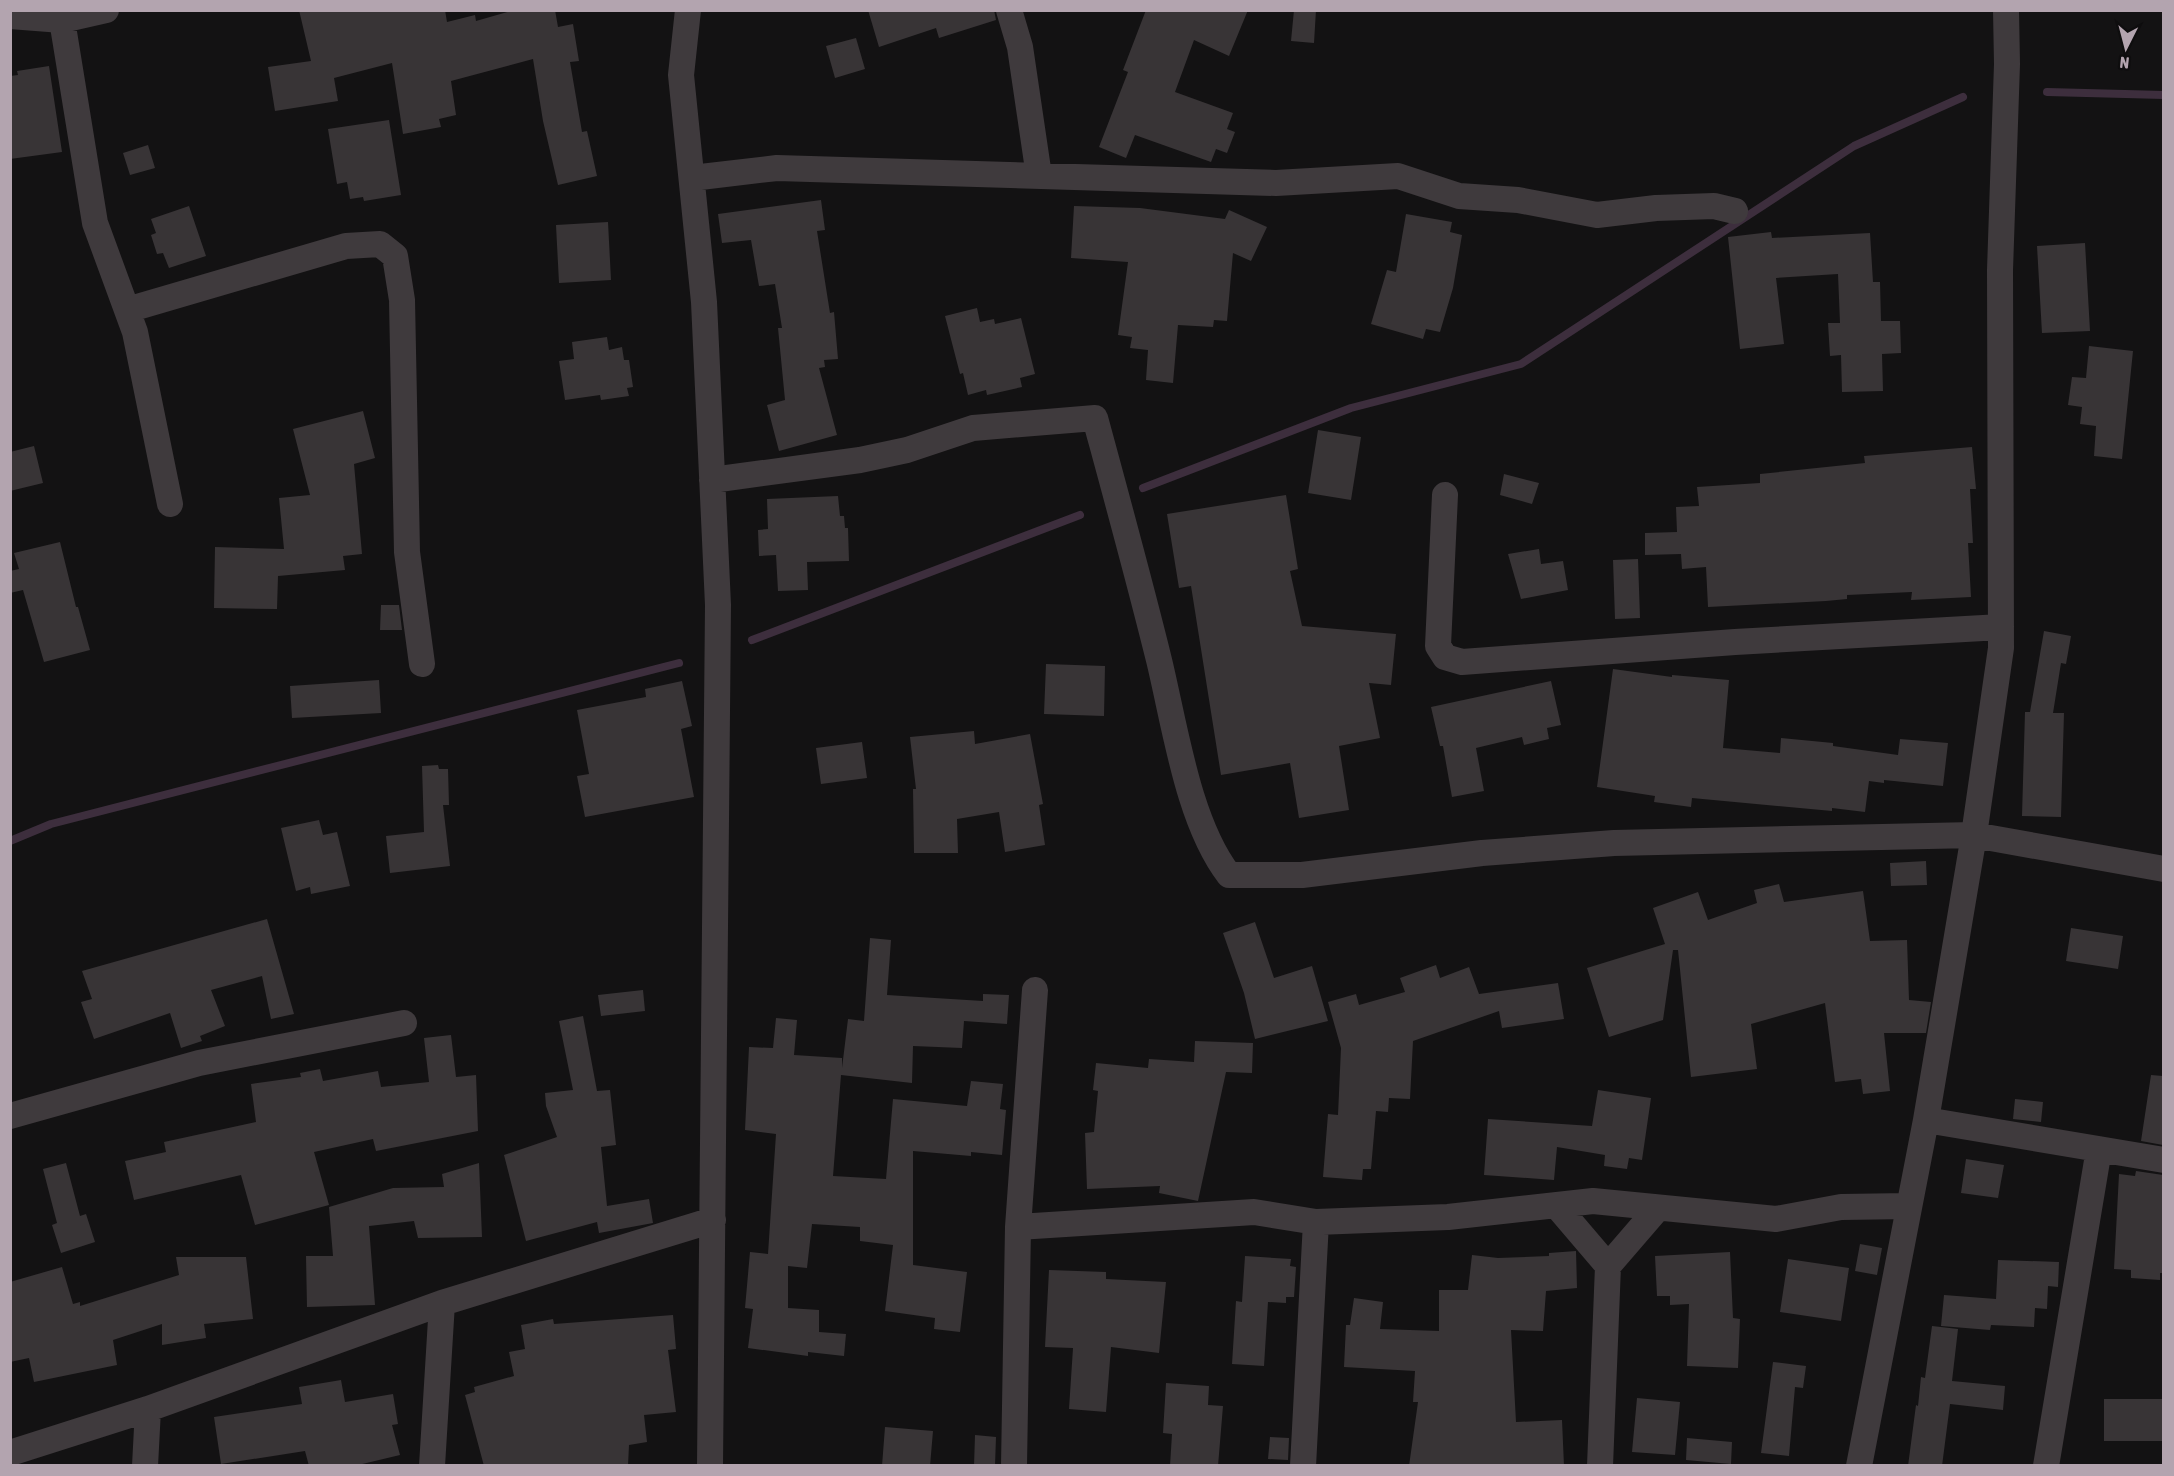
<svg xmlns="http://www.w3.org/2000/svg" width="2174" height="1476" viewBox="0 0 2174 1476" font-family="'Asap Condensed',sans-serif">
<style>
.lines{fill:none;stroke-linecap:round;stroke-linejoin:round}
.stream{stroke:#3d2e3d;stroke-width:8}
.building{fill:#383436}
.minor{stroke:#3f3a3d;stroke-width:26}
</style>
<rect width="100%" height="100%" fill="#131213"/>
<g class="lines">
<path class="stream" d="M2047 92 2164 95
M1143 488 1351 408 1521 364 1854 146 1963 97
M752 640 1080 515
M10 841 51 824 679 663"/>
</g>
<path class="building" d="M299 10H445L447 22 475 15 476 21 514 10H555L558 27 573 24 579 61 570 62 582 132 587 131 597 176 558 185 543 121 533 59 451 81 456 115 439 119 441 127 403 134 392 63 334 78 338 101 275 111 268 67 311 61Z
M868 10H994L996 20 939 38 936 28 879 47Z
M1146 10H1248L1229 56 1194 40 1175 92 1233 113 1227 129 1235 132 1227 153 1216 149 1211 162 1135 135 1126 158 1099 147 1128 72 1123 70Z
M1294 10H1316L1314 43 1291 41Z
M856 38 865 69 835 78 826 46Z
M49 66 62 152 10 159V76L18 75 17 71Z
M389 120 401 195 364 201 363 197 350 199 347 182 337 184 328 129Z
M148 145 155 168 130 175 123 153Z
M821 200 825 230 817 231 830 313 834 312 838 359 824 360 825 367 819 368 837 435 779 451 767 405 785 400 778 328H782L775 284 759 286 751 240 722 243 718 214Z
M189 206 206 256 169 268 163 253 157 254 151 235 156 233 151 219Z
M1074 206 1140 208 1225 219 1229 210 1267 227 1251 261 1233 253 1227 321 1214 320 1213 327 1178 325 1173 383 1146 380 1148 350 1130 348 1132 337 1118 335 1128 262 1071 258Z
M1406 214 1452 222 1450 232 1462 235 1453 288 1440 332 1426 329 1423 339 1371 324 1387 270 1396 272Z
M608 222 611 280 559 283 556 225Z
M1771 232 1772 238 1870 233 1873 282H1880L1881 321H1900L1901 353 1882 354 1883 391 1842 392 1841 355 1830 356 1828 323H1840L1838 274 1776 278 1784 344 1740 349 1728 237Z
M2085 243 2090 331 2042 333 2037 246Z
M977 308 980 322 994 319 995 324 1021 318 1035 374 1020 378 1022 387 987 395 986 390 968 395 963 373 960 374 945 316Z
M607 337 609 350 622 347 624 360H629L633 387 627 388 629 396 601 400 600 395 565 400 559 361 574 359 572 342Z
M2089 346 2133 351 2122 459 2094 456 2096 426 2080 424 2082 407 2068 405 2072 377 2086 378Z
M363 411 375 458 354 464 362 554 343 556 345 570 278 576 277 609 214 608 215 547 284 549 279 498 310 495 293 429Z
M1318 430 1361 437 1351 500 1308 493Z
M34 446 43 483 10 491V452Z
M1972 447 1976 489H1970L1973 543H1968L1971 597 1911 600 1912 592 1847 595V599L1826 601 1708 607 1706 567 1682 569 1681 554 1645 555V533L1677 532 1676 507 1699 506 1697 487 1760 483V474L1865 463 1864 456Z
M1504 474 1539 483 1532 504 1500 495Z
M1286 495 1298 569 1290 571 1302 626 1396 634 1391 685 1369 683 1380 738 1339 746 1349 810 1299 818 1290 763 1221 775 1191 586 1179 588 1167 514Z
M838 496 840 516H844L845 528H848L849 561 807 562 808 590 778 591 776 555 759 556 758 530 768 529 767 499Z
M60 542 76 607H78L90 650 44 662 23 590 10 593V571L19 569 14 553Z
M1539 549 1541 564 1563 561 1568 590 1521 599 1508 554Z
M1638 559 1640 618 1615 619 1613 560Z
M381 605H399L402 630H380Z
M2044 631 2071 636 2066 664 2061 663 2053 713H2064L2061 817 2022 816 2025 712H2030Z
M1046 664 1105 666 1104 716 1044 714Z
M1613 669 1672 677V675L1729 680 1723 748 1780 753 1781 738 1833 743V746L1898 755 1900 739 1948 743 1943 786 1884 780V783L1869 781 1865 812 1832 808V811L1692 798 1691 807 1654 802 1655 796 1597 787Z
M379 680 381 713 292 718 290 686Z
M682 681 692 726 681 729 694 797 585 817 577 776 589 774 577 710 646 697 645 689Z
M1551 681 1561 725 1547 728 1549 739 1524 745 1522 737 1476 748 1484 791 1452 797 1443 746H1440L1431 707Z
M974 731 975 744 1030 734 1043 804 1039 805 1045 845 1005 852 999 812 957 819 958 853H914L913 789H916L910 737Z
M862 742 867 778 821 784 816 748Z
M438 765 439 769H448L449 805H443L450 866 390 873 386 836 424 832 422 766Z
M319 820 323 835 337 832 350 886 311 894 310 887 296 891 281 828Z
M1926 861 1927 885 1891 886 1890 863Z
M1779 884 1784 902 1863 891 1870 941 1907 940 1909 1000 1931 1002 1926 1033H1884L1890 1091 1863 1094 1861 1079 1835 1082 1825 1003 1751 1024 1757 1069 1691 1077 1678 950H1673L1663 1020 1609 1037 1587 968 1665 944 1653 908 1698 892 1708 920 1757 903 1754 890Z
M267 919 294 1014 271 1019 262 976 211 990 225 1026 200 1036 202 1041 181 1048 170 1013 94 1039 81 1002 92 999 82 971Z
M1255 922 1274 978 1312 966 1328 1021 1255 1039 1244 993 1223 933Z
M2071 928 2123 936 2118 969 2066 961Z
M870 938 891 940 887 995 983 1001V994L1009 995 1007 1024 964 1021 962 1048 913 1046 912 1083 841 1075 833 1176 886 1179 893 1099 967 1106 971 1081 1003 1084 1000 1109 1006 1110 1002 1155 971 1152V1156L913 1151V1265L967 1272 960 1332 934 1329 935 1318 885 1311 893 1245 860 1241V1227L812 1224 807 1268 788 1266V1308L819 1310V1332L846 1334 844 1356 808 1352V1356L748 1348 753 1309 745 1308 750 1252 768 1254 776 1134 745 1130 749 1047 773 1048 776 1018 797 1020 794 1055 842 1058V1068L848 1019 864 1021Z
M1436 965 1440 978 1469 967 1479 994 1558 983 1564 1019 1502 1028 1499 1011 1413 1041 1410 1099 1389 1098 1388 1112 1376 1111 1371 1169H1363L1362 1180 1323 1177 1328 1114 1338 1115 1341 1048 1328 1002 1356 994 1359 1005 1405 992 1400 978Z
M643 990 645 1011 601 1016 598 995Z
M583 1016 597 1091 610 1090 616 1145 601 1147 607 1206 649 1199 653 1223 599 1233 597 1222 526 1241 504 1155 557 1137 546 1106 545 1093 573 1090 559 1021Z
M451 1035 456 1077 476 1075 478 1131 376 1151 373 1139 314 1152 329 1205 255 1225 241 1175 134 1200 125 1161 166 1152 164 1142 256 1122 251 1084 301 1077 300 1073 320 1069 323 1081 378 1071 381 1087 429 1082 424 1038Z
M1195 1041 1253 1043 1252 1073 1226 1072 1198 1201 1159 1193 1160 1186 1087 1189 1085 1133 1094 1132 1098 1091 1093 1090 1096 1063 1148 1068 1149 1059 1194 1062Z
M2151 1075 2163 1076V1145L2141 1141Z
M1598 1090 1651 1098 1642 1160 1629 1158 1627 1169 1604 1166 1605 1155 1557 1147 1554 1180 1484 1175 1488 1119 1592 1126Z
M2015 1099 2043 1102 2041 1122 2013 1119Z
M1966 1159 2004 1165 1998 1198 1961 1193Z
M66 1163 80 1216 86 1214 95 1242 61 1253 52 1225 57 1223 43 1169Z
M479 1163 482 1237 418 1238 414 1221 369 1226 375 1305 307 1307 306 1256H333L329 1207 393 1188 444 1187 442 1174Z
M2136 1171 2163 1175V1273H2160V1280L2131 1278V1270L2114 1269 2119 1174 2135 1176Z
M1860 1244 1882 1248 1877 1275 1855 1271Z
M1576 1251 1577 1288 1546 1291 1543 1331 1511 1330 1516 1422 1562 1420 1564 1466H1409L1418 1402H1413L1415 1371 1344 1367 1346 1325H1350L1354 1298 1383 1302 1380 1329 1439 1331V1290H1468L1472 1255 1498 1258 1549 1256V1253Z
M1730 1252 1733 1318 1740 1319 1738 1368 1687 1366 1689 1304 1670 1305V1296H1657L1655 1256Z
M1245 1256 1291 1259 1290 1266 1296 1267 1294 1297H1286V1303L1268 1302 1264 1366 1232 1364 1236 1301 1242 1302Z
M176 1257H246L253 1319 204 1324 206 1338 162 1345V1324L113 1340 117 1365 34 1382 29 1358 10 1362V1282L62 1267 73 1304 80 1302V1306L179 1275Z
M1788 1259 1849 1268 1841 1321 1780 1312Z
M1998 1260 2059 1262 2058 1287 2048 1286 2047 1309 2035 1308 2034 1327 1991 1325 1990 1330 1941 1326 1944 1295 1996 1299Z
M1049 1270 1106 1272V1279L1166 1282 1159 1353 1111 1347 1106 1412 1069 1409 1073 1348 1045 1347Z
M673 1315 676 1349 668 1350 676 1412 644 1415 647 1442 629 1445 628 1466H484L465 1395 475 1392 474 1387 514 1376 509 1352 525 1349 521 1325 553 1319 554 1324Z
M1932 1326 1958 1329 1952 1381 2005 1386 2003 1410 1950 1404 1942 1466H1908L1916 1405 1918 1406 1921 1377 1925 1378Z
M1773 1362 1806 1366 1803 1388 1795 1387 1789 1456 1761 1453Z
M341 1380 345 1402 393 1394 398 1424 392 1425 400 1455 354 1466H309L305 1451 221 1464 214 1417 302 1404 299 1387Z
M1166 1383 1209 1386 1208 1405 1223 1406 1218 1466H1170L1172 1434 1163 1433Z
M1637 1398 1680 1402 1675 1455 1632 1452Z
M2104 1399H2163V1441H2104Z
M885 1427 933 1431 930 1466H882Z
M975 1435 996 1437 995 1466H974Z
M1270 1437 1289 1438 1288 1460 1268 1459Z
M1687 1438 1732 1442 1731 1464 1686 1460Z"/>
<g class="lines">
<path class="minor" d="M688 10 681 75 704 302 718 605 710 1466
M1009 10 1020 47 1039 176
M10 16 62 20 106 10
M62 20 95 223 135 332 170 504
M692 178 777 168 1276 183 1398 176 1459 196 1518 200 1597 215 1656 208 1714 206 1735 211
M127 310 346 246 380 244 395 256 402 300 407 552 422 664
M712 480 860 460 907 450 973 428 1095 418C1117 499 1139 579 1159 660 1175 726 1188 822 1229 875H1302L1482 853 1614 843 1974 835 2164 869
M1445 495 1438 646 1445 657 1462 662 1735 642 2001 627
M10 1116 199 1063 404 1023
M1926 1120 2164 1160
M1556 1205 1608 1266
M1018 1227 1035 990
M10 1453 148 1409 442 1303 713 1220
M145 1466 148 1409
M432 1466 442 1303
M1014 1466 1018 1227 1254 1212 1316 1222 1448 1217 1593 1201 1776 1219 1841 1207 1909 1206
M1303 1466 1316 1222
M1600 1466 1608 1266 1658 1208
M1859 1466 1926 1120 1974 835 2001 648 2000 270 2007 64 2006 10
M2046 1466 2099 1149"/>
</g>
<rect width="2174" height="1476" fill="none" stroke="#b3a4af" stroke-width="24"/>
<g transform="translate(2126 48) rotate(186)" stroke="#0e0d0e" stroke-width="4.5" paint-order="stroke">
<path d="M0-4.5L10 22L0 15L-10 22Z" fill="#b3a4af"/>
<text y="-9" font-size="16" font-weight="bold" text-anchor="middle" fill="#b3a4af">N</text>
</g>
</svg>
